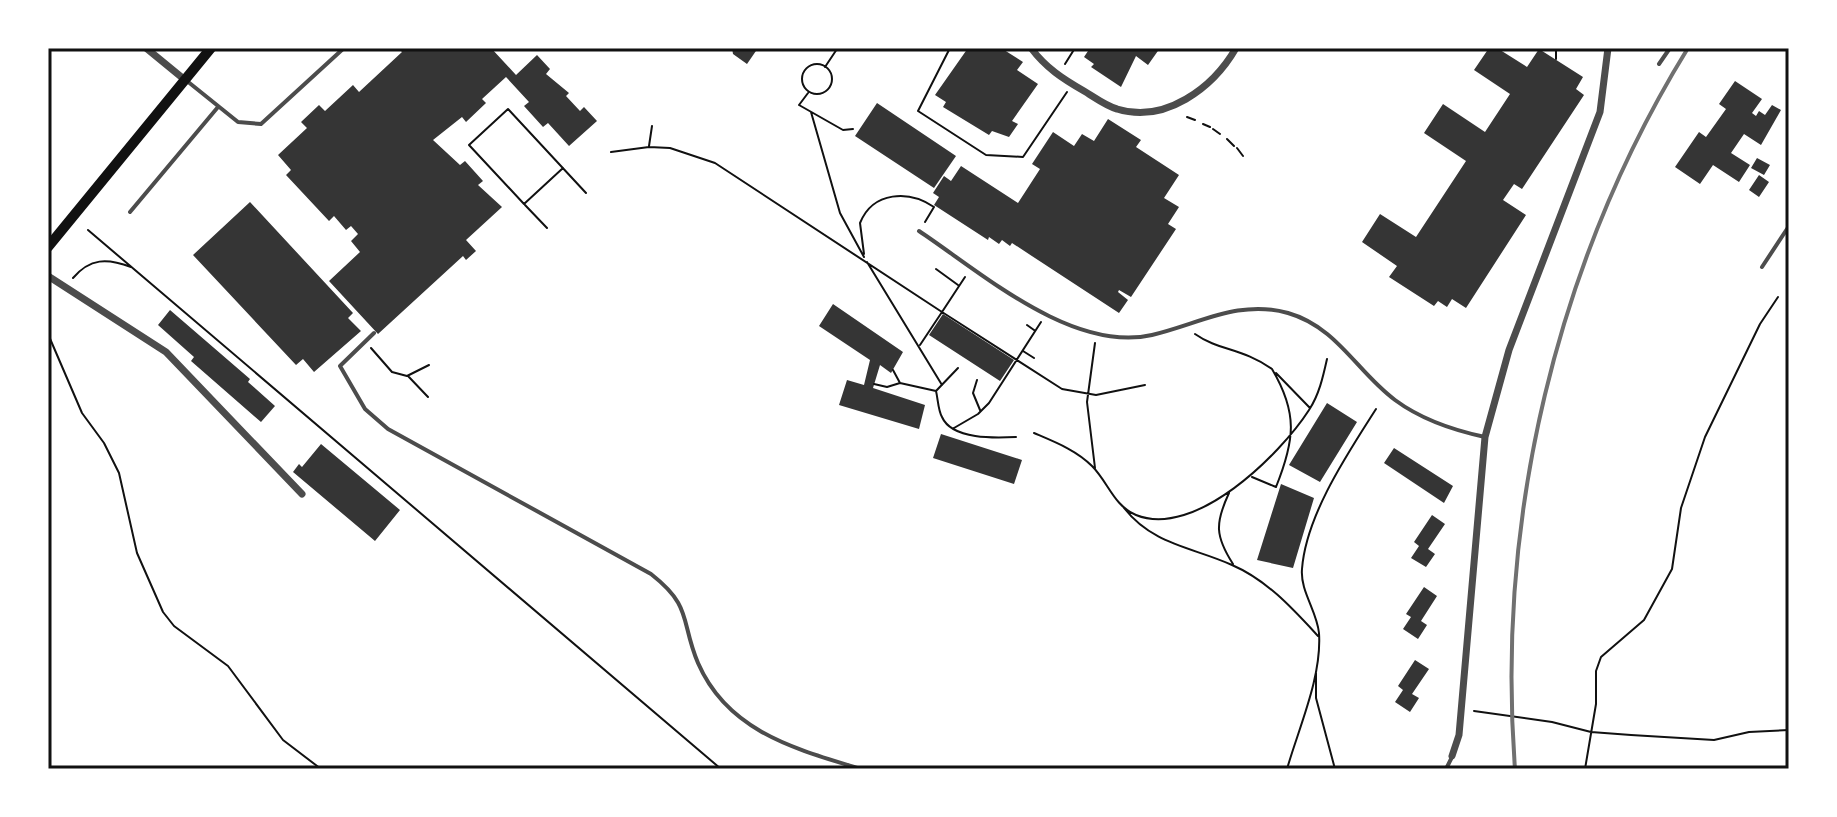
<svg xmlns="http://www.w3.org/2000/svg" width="1837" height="817" viewBox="0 0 1837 817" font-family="'Varela Round',sans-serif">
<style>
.building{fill:#353535}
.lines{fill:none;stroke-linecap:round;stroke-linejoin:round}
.path{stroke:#111;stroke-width:2}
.service{stroke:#4c4c4c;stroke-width:4}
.minor{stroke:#4c4c4c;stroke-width:7}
.secondary{stroke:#111;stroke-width:10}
.rail{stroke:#707070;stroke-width:4}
.neatline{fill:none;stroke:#111;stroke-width:3}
</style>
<rect width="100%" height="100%" fill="#fff"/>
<path class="building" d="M398 48H491L516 75 537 55 550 69 546 74 569 93 566 96 580 111 584 107 597 121 569 146 548 123 543 127 524 106 529 102 506 77 482 99 486 103 466 122 462 117 433 140 460 165 465 161 483 181 478 185 502 207 466 240 476 251 466 260 463 256 378 334 329 281 360 252 351 241 358 234 351 226 346 230 334 216 329 221 286 175 291 170 278 155 307 128 301 122 319 105 325 111 353 85 359 92 402 52Z
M732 48H758L747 64 733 54Z
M968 48H1001L1023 62 1017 70 1038 84 1012 121 1018 124 1009 137 992 131 989 135 943 107 946 102 935 95Z
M1090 48H1160L1148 65 1136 56 1121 87 1091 67 1094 64 1084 57Z
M1489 48H1497L1527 67 1539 49 1583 77 1576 89 1584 95 1522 189 1514 184 1503 200 1526 215 1466 308 1452 299 1447 307 1438 301 1434 306 1389 277 1397 266 1362 242 1380 214 1416 237 1466 161 1424 133 1443 104 1485 132 1510 94 1474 70Z
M1735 81 1762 99 1752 113 1756 116 1759 111 1765 115 1772 105 1781 110 1761 145 1744 134 1731 153 1750 165 1739 182 1713 165 1700 184 1675 167 1699 132 1706 137 1726 109 1719 104Z
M877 103 956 156 934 188 855 136Z
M1108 119 1141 140 1136 147 1179 175 1164 198 1179 207 1168 224 1176 229 1131 297 1119 290 1118 292 1128 300 1119 313 1012 243 1010 246 1002 240 999 244 989 237 988 240 934 205 939 197 933 193 944 176 951 181 961 166 1018 203 1040 169 1032 164 1053 132 1074 146 1082 134 1094 141Z
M1757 158 1770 165 1764 175 1751 168Z
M1759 175 1769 182 1759 197 1749 190Z
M250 202 353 313 348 318 361 331 314 372 303 359 296 365 193 255Z
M833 304 903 352 891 373 880 365 873 388 925 405 919 429 839 405 847 380 864 385 870 360 819 326Z
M170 310 250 379 248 382 275 406 261 422 191 361 194 357 158 325Z
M943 314 1014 360 1000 381 929 335Z
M1327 403 1357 422 1320 482 1289 465Z
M941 434 1022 460 1014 484 933 458Z
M321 444 400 510 375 541 293 472 299 464 302 467Z
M1394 448 1453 486 1444 503 1384 463Z
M1281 484 1314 498 1293 568 1257 560Z
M1432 515 1445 524 1428 549 1435 554 1426 567 1411 558 1419 546 1414 542Z
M1424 587 1437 596 1421 621 1427 625 1418 639 1403 629 1411 617 1406 614Z
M1415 660 1429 669 1412 694 1419 698 1410 712 1395 702 1403 690 1398 686Z"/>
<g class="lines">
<path class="path" d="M836 48H844
M950 48 918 111 986 155 1023 157 1067 92
M1556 48V59
M1065 64 1075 48
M802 79a15 15 0 1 1 30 0a15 15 0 1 1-30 0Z
M825 67 837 49
M808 93 799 105 843 130 853 129
M811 112 840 213 864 257
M1187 117 1195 120
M1203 124 1210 127
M1213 129 1220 134
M1227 139 1234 146
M649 146 652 126
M1237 148 1243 156
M611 152 649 147 670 148 715 163 942 312 965 277
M563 168 524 204 469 145 508 109 586 193
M48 195V196
M525 205 547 228
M88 230 721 769
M864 254 860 223C873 191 909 190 934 207L925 222
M867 262 942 385
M936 269 958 285
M73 278C90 258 107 258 131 267
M1027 325 1034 330
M48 334 82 413 104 443 119 473 137 553 163 612 174 626 228 666 283 740 321 769
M1195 334C1219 351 1243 348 1272 369
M1095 343 1087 402 1095 468
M920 345 942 312 1062 389 1096 395 1145 385
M371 348 392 372 407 376 429 365
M1023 351 1034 358
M1276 373 1310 408
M408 376 428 397
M977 380 973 393 980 410
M900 383 936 391 958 368
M874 384 887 387 900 383 893 370
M936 391C938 399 938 410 942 417 952 440 996 438 1016 437
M954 428 978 414 989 403 1041 322
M1034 433C1055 442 1076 450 1092 466 1108 482 1114 506 1136 515 1195 539 1280 455 1309 410 1319 395 1323 377 1327 359
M1252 477 1276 487C1295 440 1298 413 1272 369
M1229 493C1215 523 1215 536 1233 564
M1124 508C1153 545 1192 547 1232 565 1267 580 1293 609 1318 636
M1316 673V698L1335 769
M1474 711 1552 722 1591 732 1631 735 1714 740 1749 732 1789 730
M1287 769C1299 727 1322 677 1319 633 1317 611 1300 591 1302 569 1306 515 1348 453 1376 409
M1585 769 1596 704V671L1601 657 1644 620 1672 569 1681 508 1705 437 1760 324 1778 297"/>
<path class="service" d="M1659 64 1670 48
M187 81 238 122 261 124 344 48
M130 212 218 107
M919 231C982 273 1072 353 1152 335 1199 324 1239 299 1288 313 1337 327 1357 372 1395 400 1422 420 1452 430 1485 437
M1762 267 1789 226
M374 333 340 366 365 409 388 429 651 574C693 607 680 620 698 663 728 732 796 749 861 769
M1446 769 1452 757"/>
<path class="minor" d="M146 48 185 80
M1031 48C1046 68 1063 79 1084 91 1094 97 1106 106 1117 109 1165 124 1213 88 1236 48
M48 276 166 352 302 494
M1452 756 1459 735 1485 437 1509 350 1600 112 1608 48"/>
<path class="secondary" d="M48 247 211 48"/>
<path class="rail" d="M1515 769C1496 519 1556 262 1688 48"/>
</g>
<rect width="1837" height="817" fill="none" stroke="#ffffff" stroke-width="100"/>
<rect x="50" y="50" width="1737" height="717" class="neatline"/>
</svg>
